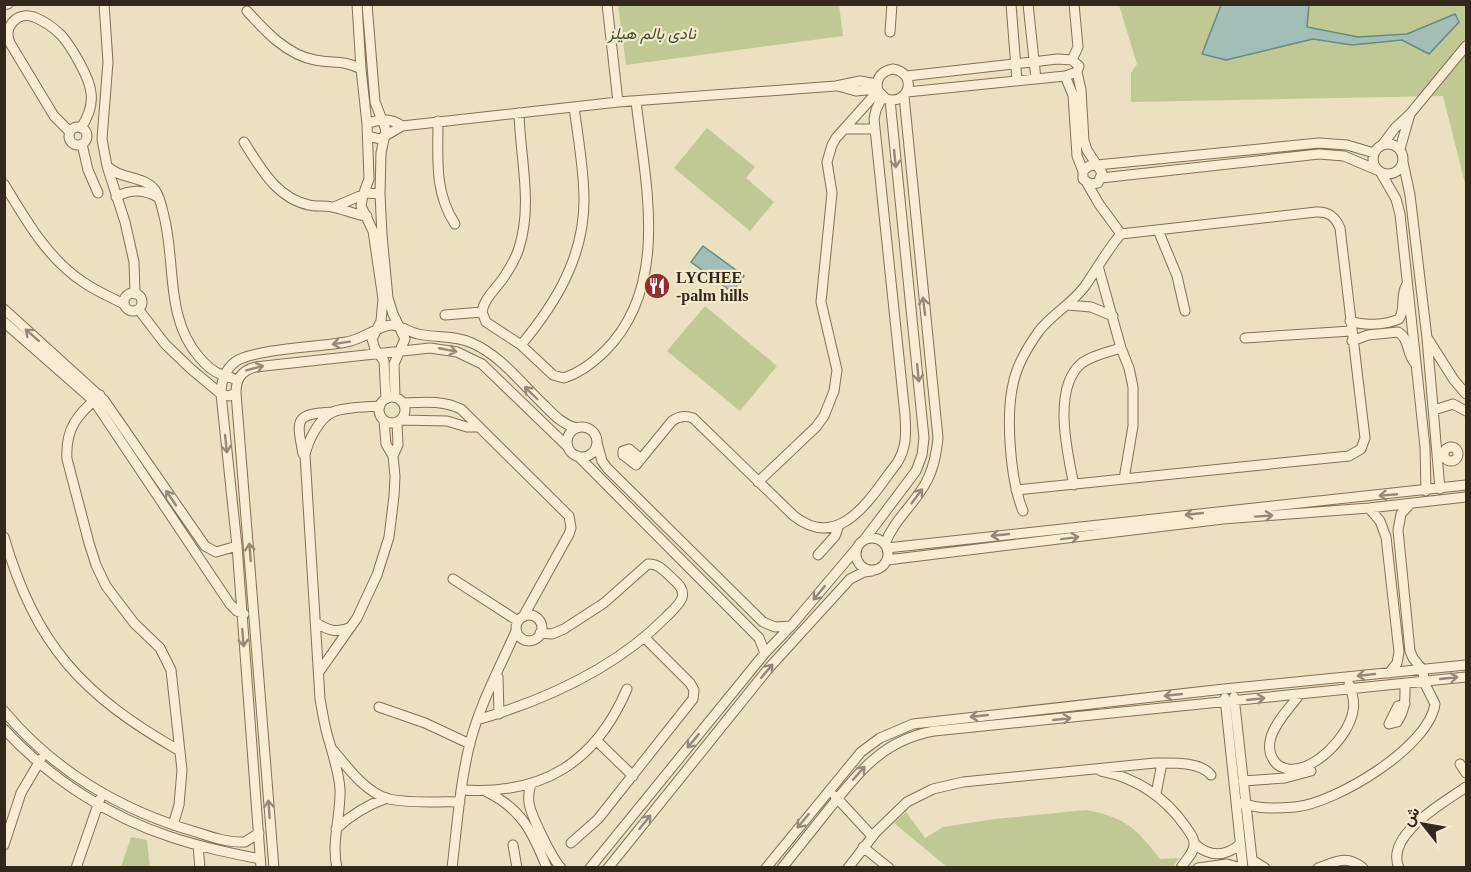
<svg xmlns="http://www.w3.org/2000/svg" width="1471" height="872" viewBox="0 0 1471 872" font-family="'Times New Roman',Vazirmatn,serif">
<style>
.green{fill:#c0c994}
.water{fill:#a2beb7;stroke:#6a8b84;stroke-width:1.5}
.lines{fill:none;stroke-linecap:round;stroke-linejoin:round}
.minor-casing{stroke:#837158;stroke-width:11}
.minor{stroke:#f7edd2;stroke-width:9}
.oneway{stroke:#958a77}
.labels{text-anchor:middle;stroke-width:4.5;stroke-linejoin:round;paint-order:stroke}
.park-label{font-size:16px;font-style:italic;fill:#424f24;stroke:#f3eace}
.poi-label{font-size:16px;font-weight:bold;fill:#33281c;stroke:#f3eace;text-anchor:start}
</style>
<rect width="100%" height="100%" fill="#ebe0bf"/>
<path class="green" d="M618 5H839L843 36 626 65Z
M1119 5H1466V187L1443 96 1131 102V73L1137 64Z
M707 128 755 167 746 178 774 202 750 231 674 168Z
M705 306 777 366 740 411 667 351Z
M1086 810C1126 818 1135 827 1160 859L1179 858 1172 868 947 867 894 823 906 812 925 838 943 827 995 819Z
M131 837 147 840 150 867H121Z"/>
<path class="water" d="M1221 5H1309L1307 27 1358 37 1407 34 1455 14 1459 22 1429 54 1402 40 1352 45 1313 39 1226 60 1202 54Z
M703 246 744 276 732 292 691 262Z"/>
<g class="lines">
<g class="minor-casing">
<path id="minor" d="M104 4 108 62 102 139 107 166 125 222 134 262 135 294
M357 4 361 69 367 124 369 179 363 195 361 206 373 231 383 299 381 321 372 339 375 349 384 361 386 399
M367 4 375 102 386 130 381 153 380 194 382 235 388 298 393 314 405 339 394 364 395 397
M607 4 618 102
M1011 4 1017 81
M1028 4 1036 79
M4 5 8 4
M247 11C265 31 287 55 315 60 335 64 341 59 361 69
M890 32 892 4
M1072 60 1078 47 1074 4
M1077 72 1081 90 1084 141 1087 150 1102 173 1098 183 1090 184 1083 179V171L1089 166 1095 165
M907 76 1058 59 1072 60 1079 66 1077 72 1065 76 907 92
M1065 76 1073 95 1077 156 1083 171
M838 86 856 91 877 89
M519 113C520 157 533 204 519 248 516 258 510 268 504 277 497 288 484 298 482 312L486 322 521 345 553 375 564 378C579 373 594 362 605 351 671 285 645 183 636 101
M438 121C438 158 434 192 455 224
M367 124C380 118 391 118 402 126
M69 136a9 9 0 1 1 18 0a9 9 0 1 1-18 0Z
M844 129H875
M70 132 54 116 10 43C3 27 17 11 34 17 44 21 54 28 61 35 71 46 90 78 91 93 93 106 88 117 81 128
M368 136 380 139 402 126 618 102 836 86 860 81 877 84
M244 142C260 167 276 198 309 205 316 207 324 205 332 207 344 209 355 215 367 216
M1373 159a15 15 0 1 1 30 0a15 15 0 1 1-30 0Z
M82 144 88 170 98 193
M1383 144 1395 128 1410 114 1466 46
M1400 149 1410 114
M1403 162 1410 195 1427 338 1440 489
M1097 165 1319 143 1347 145 1374 153
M107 166C121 180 143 175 155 190 160 197 162 208 164 216 176 263 165 318 199 357 205 364 212 371 220 374 227 377 231 376 237 381
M1381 173 1396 199 1400 214 1425 447 1426 491
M1101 178 1319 154 1344 156 1377 170
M1087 183 1099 204 1121 234
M4 184C26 220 47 258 83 282 96 291 110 297 124 304
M116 197C131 189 144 189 159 198
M334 207 367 193 380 194
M1158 230 1177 276 1185 311
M1098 266 1121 348 1129 368 1133 387V426L1124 479
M124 302a9 9 0 1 1 18 0a9 9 0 1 1-18 0Z
M1068 305 1091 307 1113 316
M4 309 104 400 205 546 216 552 237 546
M139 310 165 344 191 369 221 394 229 396 236 393
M445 315 482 312
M1350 321C1364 326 1386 325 1399 319 1406 309 1400 297 1406 286
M4 322 94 401 230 604 237 611 244 614
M1245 338 1351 331
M1428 339 1454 380 1466 394
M1352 341 1368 335 1398 332C1410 339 1406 354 1415 363
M521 345C556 303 584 257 584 200 584 169 578 138 574 107
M100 395C78 414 65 428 67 459L89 543 96 565 106 586 134 623 160 648 171 670 182 770 179 805 173 825
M379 410a13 13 0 1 1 26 0a13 13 0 1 1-26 0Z
M403 403C424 402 442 400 461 409L569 516 571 528 569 534 523 617
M1434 410 1453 404 1466 411
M400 420 447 421 467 427H478
M567 442a15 15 0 1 1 30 0a15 15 0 1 1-30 0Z
M597 443 602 461 607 468 763 622 775 627 791 626
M1444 454a7 7 0 1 1 14 0a7 7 0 1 1-14 0Z
M303 454C296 418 295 414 333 412
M393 456 398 445 397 422
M578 456 759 638 765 653
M641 459 629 449 623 451V455L636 465 672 421C679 416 685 415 693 418L794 516C841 553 872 495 897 463 907 447 906 433 905 415L874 119 876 110 882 97
M758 482 816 427 824 416 834 391 837 370 821 302 832 193 827 162 832 145 836 138 878 91C875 79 881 71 893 69 918 73 910 106 886 99L878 91
M1074 485C1067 452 1052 387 1082 363 1093 355 1108 352 1121 348
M1016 490 1349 456 1361 449 1365 438 1340 228C1335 216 1328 211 1316 212L1121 234C1107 250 1097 269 1085 286 1072 304 1052 314 1039 331 1029 345 1018 363 1014 380 1005 414 1010 479 1023 511
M1369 508 1380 521 1386 537 1399 652 1397 663 1389 673
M4 537C36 646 82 695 180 751
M856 554a16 16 0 1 1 32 0a16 16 0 1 1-32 0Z
M864 540 916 471 922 455 924 438 890 100
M885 544C892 524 908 510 920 492 932 476 936 458 938 438L904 96
M887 548 1466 485
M818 555 835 536 839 525
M887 560 1223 519 1369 508 1466 497
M453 579 518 621
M516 628a13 13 0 1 1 26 0a13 13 0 1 1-26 0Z
M315 622C327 630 337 634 351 627
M319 672 357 618 377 575 389 537 394 496 395 476 393 456 386 444 384 421
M498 677 499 714
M1299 695C1290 708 1276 721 1271 737 1269 744 1269 753 1273 759 1276 765 1282 768 1288 769 1315 772 1349 736 1353 711 1355 703 1352 692 1349 684
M1234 697 1253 868
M1225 698 1243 868
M1405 704 1398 706 1389 724 1397 722C1406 709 1405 698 1405 683
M379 707 425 723 470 744
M4 711C54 771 122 811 196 832 211 837 229 843 245 842L259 833
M477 720C545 700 616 668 666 617 678 605 692 595 674 580 666 573 659 563 648 564L604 603 564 629 552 634 540 633
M4 729C49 778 109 817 171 837 200 847 230 853 260 859
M597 741 633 776
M333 750C347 767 366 793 389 799 412 804 437 801 460 802
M1460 764 1466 773
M1101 771C1137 778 1165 797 1186 827 1189 832 1194 837 1194 843 1195 853 1185 860 1181 868
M1243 781 1285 778 1311 771
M531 784C529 790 528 796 529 803 531 816 552 858 561 868
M462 790C543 795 595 763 627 689
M487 792C522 809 533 833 547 868
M1156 794 1162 763
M835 796 872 836
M1236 804C1247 802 1248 806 1258 807 1270 809 1284 808 1295 807 1336 803 1429 747 1435 704L1426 686 1422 669 1413 658 1410 651 1398 530 1401 514 1410 504
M336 829C352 814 367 805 387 798
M571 843 598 819 693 699 694 690 690 683 645 638
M1195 844C1209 857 1226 857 1240 844
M4 845 21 793 41 759
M198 845 200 868
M513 845 517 868
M863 847 889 868
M1252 860 1265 868
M76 868 100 799
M261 868 237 546 221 394C221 381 225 370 235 362 252 349 322 347 346 342 362 340 381 324 393 325 401 326 409 332 418 334 436 338 454 335 472 343 500 355 522 384 544 405 554 415 562 424 576 428
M274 868 236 393C236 379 241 371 255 367L430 348 457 352 482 364 568 447
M337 868C331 841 341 816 340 789 339 774 334 759 330 744 325 730 323 715 320 699L305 455C308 441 319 418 333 412 344 407 367 407 380 406
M452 868C457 826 460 783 470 743 480 704 500 667 516 631
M590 868 765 653 791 626 857 548
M608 868 768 669 850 579 864 572 872 571
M766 868 861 752 880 738 913 724 1224 689 1466 665
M782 868C798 848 813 829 829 809 860 771 883 740 934 731L1466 677
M848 868 876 832 907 802 933 789 963 782 1155 763C1171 763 1200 761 1211 775
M1198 868 1227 864 1241 868
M1318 868C1336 862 1346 854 1363 868
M1399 868C1384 835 1445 802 1466 787"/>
</g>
<use href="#minor" class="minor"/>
</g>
<defs><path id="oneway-shaft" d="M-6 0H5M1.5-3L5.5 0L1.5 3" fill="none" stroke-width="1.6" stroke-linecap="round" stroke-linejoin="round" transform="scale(1.5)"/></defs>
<g class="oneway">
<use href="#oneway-shaft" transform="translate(895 159) rotate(84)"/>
<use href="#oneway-shaft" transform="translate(924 306) rotate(-97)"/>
<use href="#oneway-shaft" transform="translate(32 335) rotate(-139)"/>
<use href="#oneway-shaft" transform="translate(341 343) rotate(171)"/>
<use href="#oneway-shaft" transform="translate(448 350) rotate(11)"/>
<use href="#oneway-shaft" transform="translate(255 368) rotate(-15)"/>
<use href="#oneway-shaft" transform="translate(918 373) rotate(84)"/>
<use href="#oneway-shaft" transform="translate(531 393) rotate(-136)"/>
<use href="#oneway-shaft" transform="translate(226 444) rotate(84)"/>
<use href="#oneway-shaft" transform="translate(1388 495) rotate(175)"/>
<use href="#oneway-shaft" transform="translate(917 496) rotate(-53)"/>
<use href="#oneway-shaft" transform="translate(171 498) rotate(-124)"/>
<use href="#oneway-shaft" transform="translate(1194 514) rotate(174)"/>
<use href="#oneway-shaft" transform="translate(1264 516) rotate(-4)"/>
<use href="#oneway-shaft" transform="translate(1000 535) rotate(174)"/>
<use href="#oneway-shaft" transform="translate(1070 538) rotate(-7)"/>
<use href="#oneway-shaft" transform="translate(250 552) rotate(-95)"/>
<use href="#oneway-shaft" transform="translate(819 593) rotate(130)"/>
<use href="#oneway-shaft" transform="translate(243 638) rotate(85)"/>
<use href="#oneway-shaft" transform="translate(767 671) rotate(-50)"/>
<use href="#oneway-shaft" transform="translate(1366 675) rotate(174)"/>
<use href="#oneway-shaft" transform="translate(1449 678) rotate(-6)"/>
<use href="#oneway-shaft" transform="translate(1173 695) rotate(174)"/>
<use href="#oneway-shaft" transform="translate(1256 699) rotate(-6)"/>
<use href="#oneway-shaft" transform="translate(979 716) rotate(174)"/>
<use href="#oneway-shaft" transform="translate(1062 719) rotate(-6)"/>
<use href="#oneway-shaft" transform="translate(693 741) rotate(130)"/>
<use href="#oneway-shaft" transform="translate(859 773) rotate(-48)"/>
<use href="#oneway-shaft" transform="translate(269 809) rotate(-94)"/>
<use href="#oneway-shaft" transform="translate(803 821) rotate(129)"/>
<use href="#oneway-shaft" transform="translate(645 822) rotate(-51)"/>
</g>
<defs>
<g id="restaurant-disc" transform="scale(1.35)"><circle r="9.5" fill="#902f2b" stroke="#f3eace"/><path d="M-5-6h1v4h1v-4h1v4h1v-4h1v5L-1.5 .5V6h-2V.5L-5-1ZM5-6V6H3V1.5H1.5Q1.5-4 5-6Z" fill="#fff"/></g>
</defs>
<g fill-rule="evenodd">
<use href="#restaurant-disc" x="657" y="286"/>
</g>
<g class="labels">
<g class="park-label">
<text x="652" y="39">نادى بالم هيلز</text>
</g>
<g class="poi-label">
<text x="676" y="283">LYCHEE<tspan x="676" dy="18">-palm hills</tspan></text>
</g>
</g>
<rect width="1471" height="872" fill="none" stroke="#33281c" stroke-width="12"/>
<g transform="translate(1423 824) rotate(301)" stroke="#f3eace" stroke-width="4.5" paint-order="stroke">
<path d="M0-4.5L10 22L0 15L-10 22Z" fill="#33281c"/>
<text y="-9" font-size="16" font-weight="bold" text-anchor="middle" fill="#33281c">ش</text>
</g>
</svg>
